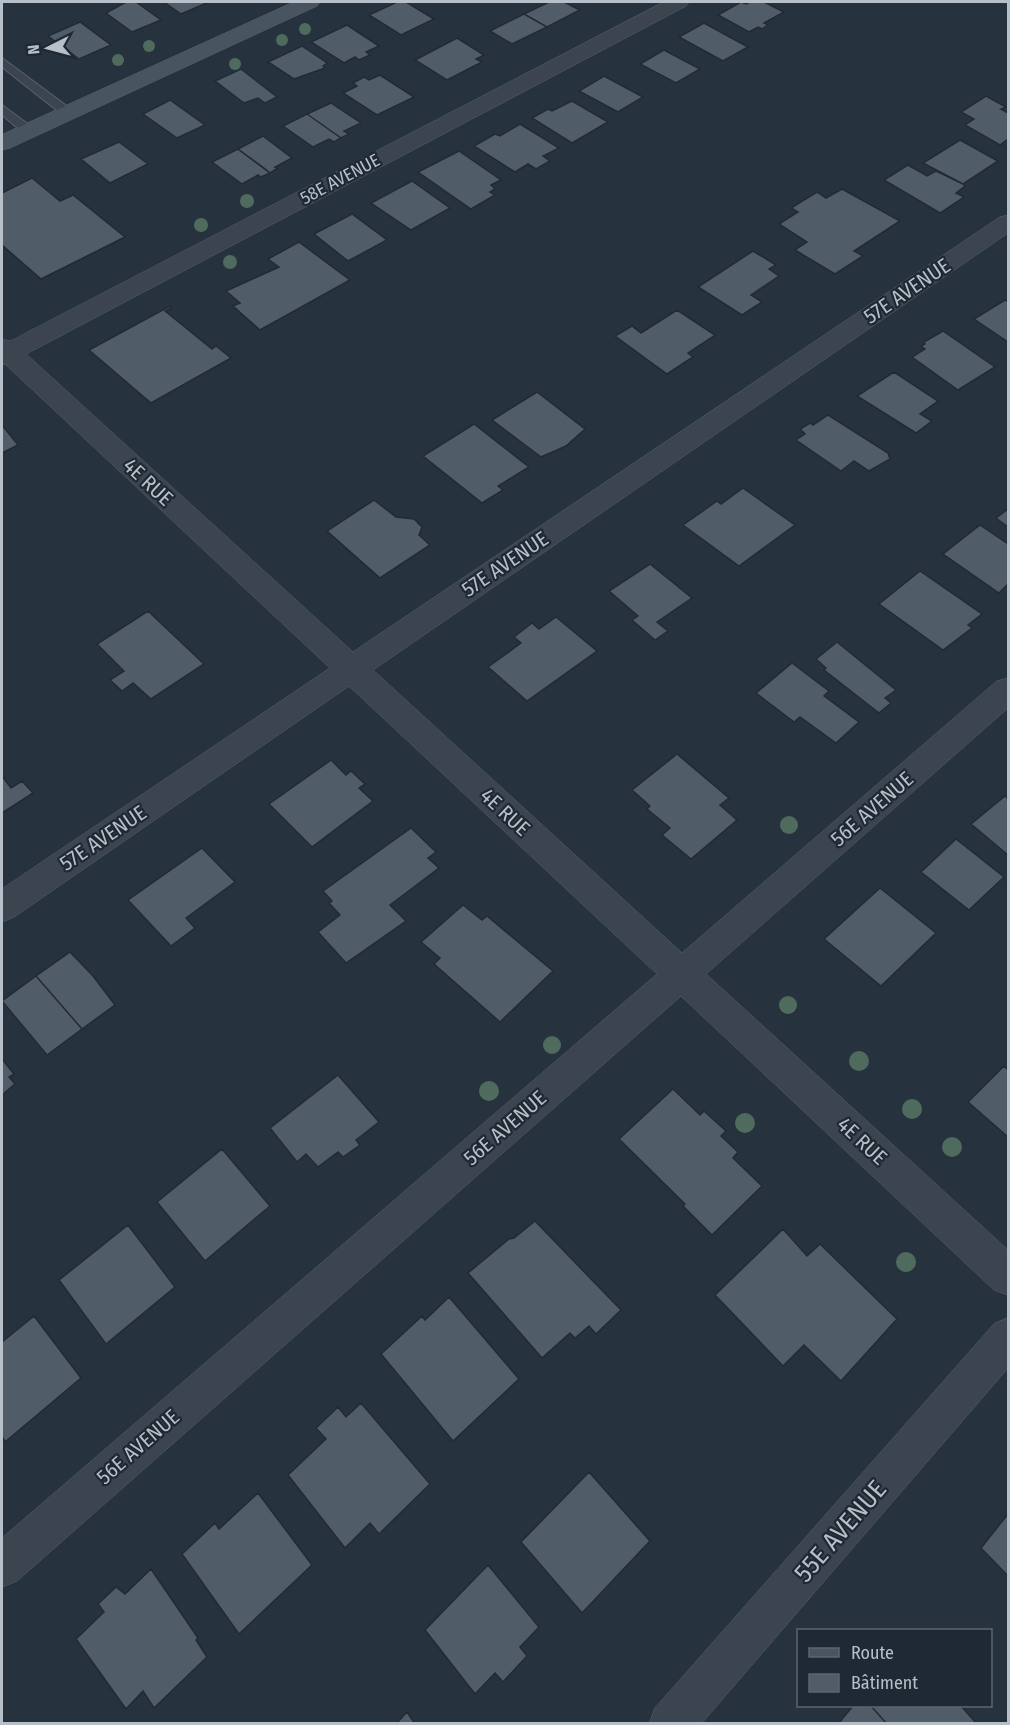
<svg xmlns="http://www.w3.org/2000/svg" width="1010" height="1725" viewBox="0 0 1010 1725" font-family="'Fira Sans Condensed',sans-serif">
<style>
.building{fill:#505d69;stroke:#212b36;stroke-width:1.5}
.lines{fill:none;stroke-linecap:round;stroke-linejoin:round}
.lane-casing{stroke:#58626c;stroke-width:2}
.street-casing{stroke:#58626c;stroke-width:1}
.secondary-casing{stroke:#58626c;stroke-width:1}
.lane{fill:#3b444f;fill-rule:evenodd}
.street{fill:#3b444f;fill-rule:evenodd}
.secondary{fill:#495461;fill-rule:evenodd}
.tree{fill:#4f6b5d}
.labels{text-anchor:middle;stroke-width:4.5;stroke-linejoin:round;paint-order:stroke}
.far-street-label{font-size:18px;fill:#b7bfc9;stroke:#1f2934}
.street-label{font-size:21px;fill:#b7bfc9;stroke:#1f2934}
.near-street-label{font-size:26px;fill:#b7bfc9;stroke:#1f2934}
</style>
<rect width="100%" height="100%" fill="#27323f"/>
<path class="building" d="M126 2H136L161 20 132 32 106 13Z
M164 2H209L181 14Z
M397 2H406L434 19 401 35 369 15Z
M549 2H564L580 10 547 27 524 14Z
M741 2 746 4 750 2H764L784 12 764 23 768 25 762 29 758 27 749 32 718 15Z
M524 14 547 27 512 44 490 31Z
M80 22 111 45 79 59 48 36Z
M704 23 748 47 723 61 679 37Z
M347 25 379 46 366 52 370 55 359 60 355 57 344 63 311 42Z
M457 38 484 55 476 59 482 62 447 80 415 60Z
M302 46 327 63 323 66 325 68 294 79 268 62Z
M664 50 700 69 676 83 640 64Z
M241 69 277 97 265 103 258 98 244 103 215 81Z
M380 75 414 97 377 115 343 93 357 86 353 83 364 77 369 80Z
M604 76 643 97 618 112 579 91Z
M986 96 1006 107 1001 109 1008 113V139L1000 145 965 125 974 119 961 112Z
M170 100 205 125 177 138 143 114Z
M572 101 608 122 572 143 532 118 548 109 552 111Z
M331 103 361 123 344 131 349 134 341 138 307 114Z
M307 114 334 133 341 138 334 142 329 139 313 147 283 126Z
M520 124 559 148 543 156 550 161 536 169 528 164 515 172 474 146 495 134 500 136Z
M263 136 292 158 275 167 278 168 270 173 238 149Z
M960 140 998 161 963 184 923 163Z
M119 142 148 164 110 183 81 159Z
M238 149 264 168 270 173 261 177 258 175 242 184 212 162Z
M459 151 501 180 491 185 495 189 490 192 495 195 471 209 418 172Z
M908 165 927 176 936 171 963 184 965 186 956 193 964 197 940 213 884 180Z
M32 178 60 201 73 195 125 237 41 279 2 245V193Z
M412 181 450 208 411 230 371 203Z
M842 189 900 221 854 251 863 256 835 274 795 250 807 242 779 224 798 212 791 208 817 192 826 198Z
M352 214 387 240 348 261 314 234Z
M299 242 350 280 260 330 233 306 240 303 226 291 279 267 268 259Z
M753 251 776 265 769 269 779 276 751 295 762 302 742 315 698 287Z
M1005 300 1008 302V342L974 319Z
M170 306 171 308 165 311 212 349 216 346 231 358 151 403 89 350Z
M677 310 715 335 688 353 693 357 667 374 615 336 632 326 641 333Z
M943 331 995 367 958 390 912 357 925 349 921 346 925 344 924 342Z
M894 372 938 401 920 414 932 421 916 433 857 396Z
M537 392 585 429 566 446 541 457 492 420Z
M828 415 888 453 890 459 869 471 854 461 841 471 796 440 805 434 800 429 810 423 813 425Z
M474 424 529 467 498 486 503 490 482 503 423 456Z
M2 425 18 445 2 453Z
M743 488 795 525 739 566 683 525 717 501 721 504Z
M374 500 396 517 414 519 422 527 419 535 430 545 380 578 327 531Z
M1008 509V527L996 518Z
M980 525 1008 544V584L999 593 943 554Z
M650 564 692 598 657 622 668 631 655 640 632 620 638 616 609 591Z
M920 571 982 614 968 625 972 628 943 650 879 604Z
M148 611 204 664 151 699 133 683 122 691 110 680 124 671 97 644Z
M556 617 597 651 527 701 488 667 521 643 514 637 532 623 539 629Z
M837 642 896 690 885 698 891 703 879 713 824 670 826 668 816 659Z
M792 663 829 691 824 696 859 722 836 743 800 717 794 722 756 693Z
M677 754 729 798 720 805 737 820 691 859 662 835 670 828 647 809 650 806 632 790Z
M331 760 346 775 351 771 365 784 359 788 373 801 312 847 269 804Z
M2 776 11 788 22 781 33 793 2 813Z
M1005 796 1008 799V855L971 824Z
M411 828 436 852 428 858 439 868 390 905 406 921 346 963 318 932 340 915 329 903 332 901 323 891Z
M956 839 1004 877 969 910 921 872Z
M202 848 235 882 186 918 195 928 171 946 128 900Z
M880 888 936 933 881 986 824 939Z
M463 905 482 920 487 916 553 971 500 1022 434 964 440 958 421 942Z
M70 952 93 976 115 1005 82 1029 36 976Z
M36 976 82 1029 47 1055 2 1001Z
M2 1059 14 1074 9 1077 15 1084 2 1095Z
M1004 1066 1008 1070V1137L968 1102Z
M338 1075 379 1122 356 1140 360 1145 343 1157 338 1152 318 1167 306 1154 297 1162 270 1128Z
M673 1089 700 1115 704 1111 726 1131 721 1136 738 1152 733 1158 762 1186 712 1235 683 1206 685 1204 619 1139Z
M222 1149 270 1206 205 1261 157 1202Z
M535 1221 621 1310 596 1334 589 1326 575 1338 570 1333 542 1358 468 1273 509 1239 514 1238Z
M128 1225 175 1287 106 1344 59 1280Z
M783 1229 807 1256 820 1244 897 1319 841 1381 804 1345 783 1366 715 1295Z
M449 1297 519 1379 453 1441 381 1354 422 1316 425 1320Z
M34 1316 81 1378 5 1442 2 1436V1342Z
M361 1403 430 1484 379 1534 370 1523 345 1548 288 1475 326 1439 316 1428 338 1407 346 1417Z
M589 1472 650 1541 582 1613 521 1542Z
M258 1493 312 1565 239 1634 182 1554 215 1523 219 1529Z
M1008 1514V1576L981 1548Z
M488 1565 539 1627 520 1647 527 1656 503 1682 495 1673 475 1694 425 1630Z
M151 1569 198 1638 196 1640 207 1657 154 1708 143 1691 126 1709 76 1639 104 1612 98 1604 116 1587 125 1594Z
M853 1706H871L887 1724H838Z
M871 1706H961L977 1724H887Z
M407 1712 415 1724H396Z"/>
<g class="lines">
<g class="lane-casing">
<path id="lane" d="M2 58 72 110V116H64L2 67Z
M2 105 33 128 35 131 33 134H25L2 115Z"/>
</g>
<g class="street-casing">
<path id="street" d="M664 2H689L686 6 26 354 353 652 1000 217 1008 215V233L373 670 682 953 997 681 1008 678V708L706 974 1008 1250V1295L994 1290 681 996 17 1581 2 1587V1538L657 974 349 686 14 917 2 922V889L330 668 5 364 2 365V339L10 341Z
M1008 1318V1368L701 1724H649L655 1708 994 1324Z"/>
</g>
<g class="secondary-casing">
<path id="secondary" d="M294 2H320L317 6 10 148 2 150V135Z"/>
</g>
<use href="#lane" class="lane"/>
<use href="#street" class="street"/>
<use href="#secondary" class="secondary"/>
</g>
<g class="tree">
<circle cx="305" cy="29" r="6"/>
<circle cx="282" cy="40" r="6"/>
<circle cx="149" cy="46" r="6"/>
<circle cx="118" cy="60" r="6"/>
<circle cx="235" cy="64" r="6"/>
<circle cx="247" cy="201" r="7"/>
<circle cx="201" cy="225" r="7"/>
<circle cx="230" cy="262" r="7"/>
<circle cx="789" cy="825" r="9"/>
<circle cx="788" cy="1005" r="9"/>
<circle cx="552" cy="1045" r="9"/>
<circle cx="859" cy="1061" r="10"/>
<circle cx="489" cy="1091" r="10"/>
<circle cx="912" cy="1109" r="10"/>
<circle cx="745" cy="1123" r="10"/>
<circle cx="952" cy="1147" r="10"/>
<circle cx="906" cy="1262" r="10"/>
</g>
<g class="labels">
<g class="far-street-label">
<text transform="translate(340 179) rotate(-28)" y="6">58E AVENUE</text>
</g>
<g class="street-label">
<text transform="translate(907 291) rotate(-34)" y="7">57E AVENUE</text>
<text transform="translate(148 482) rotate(43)" y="7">4E RUE</text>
<text transform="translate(505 564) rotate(-34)" y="7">57E AVENUE</text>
<text transform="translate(872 809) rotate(-41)" y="7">56E AVENUE</text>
<text transform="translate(505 812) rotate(43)" y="7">4E RUE</text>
<text transform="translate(103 838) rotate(-34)" y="7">57E AVENUE</text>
<text transform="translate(505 1128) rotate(-41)" y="7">56E AVENUE</text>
<text transform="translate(862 1141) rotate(43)" y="7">4E RUE</text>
<text transform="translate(138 1447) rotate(-41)" y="7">56E AVENUE</text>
</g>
<g class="near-street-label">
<text transform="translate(840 1531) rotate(-49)" y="9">55E AVENUE</text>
</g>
</g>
<rect width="1010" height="1725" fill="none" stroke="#b7bfc9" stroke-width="6"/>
<rect x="797" y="1629" width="195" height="78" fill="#1f2934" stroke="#5c6570" stroke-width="1.5"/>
<rect x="809" y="1648" width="30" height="9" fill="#495461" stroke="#5c6570" stroke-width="1.5"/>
<text x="851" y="1659" font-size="18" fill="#b7bfc9">Route</text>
<rect x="809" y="1674" width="30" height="18" fill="#505d69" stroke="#5c6570" stroke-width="1.5"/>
<text x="851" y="1689" font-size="18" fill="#b7bfc9">Bâtiment</text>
<g transform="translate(48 48) rotate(264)" stroke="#1f2934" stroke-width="4.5" paint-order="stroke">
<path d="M0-4.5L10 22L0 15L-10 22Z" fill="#b7bfc9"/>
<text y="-9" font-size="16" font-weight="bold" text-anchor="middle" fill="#b7bfc9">N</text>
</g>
</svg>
